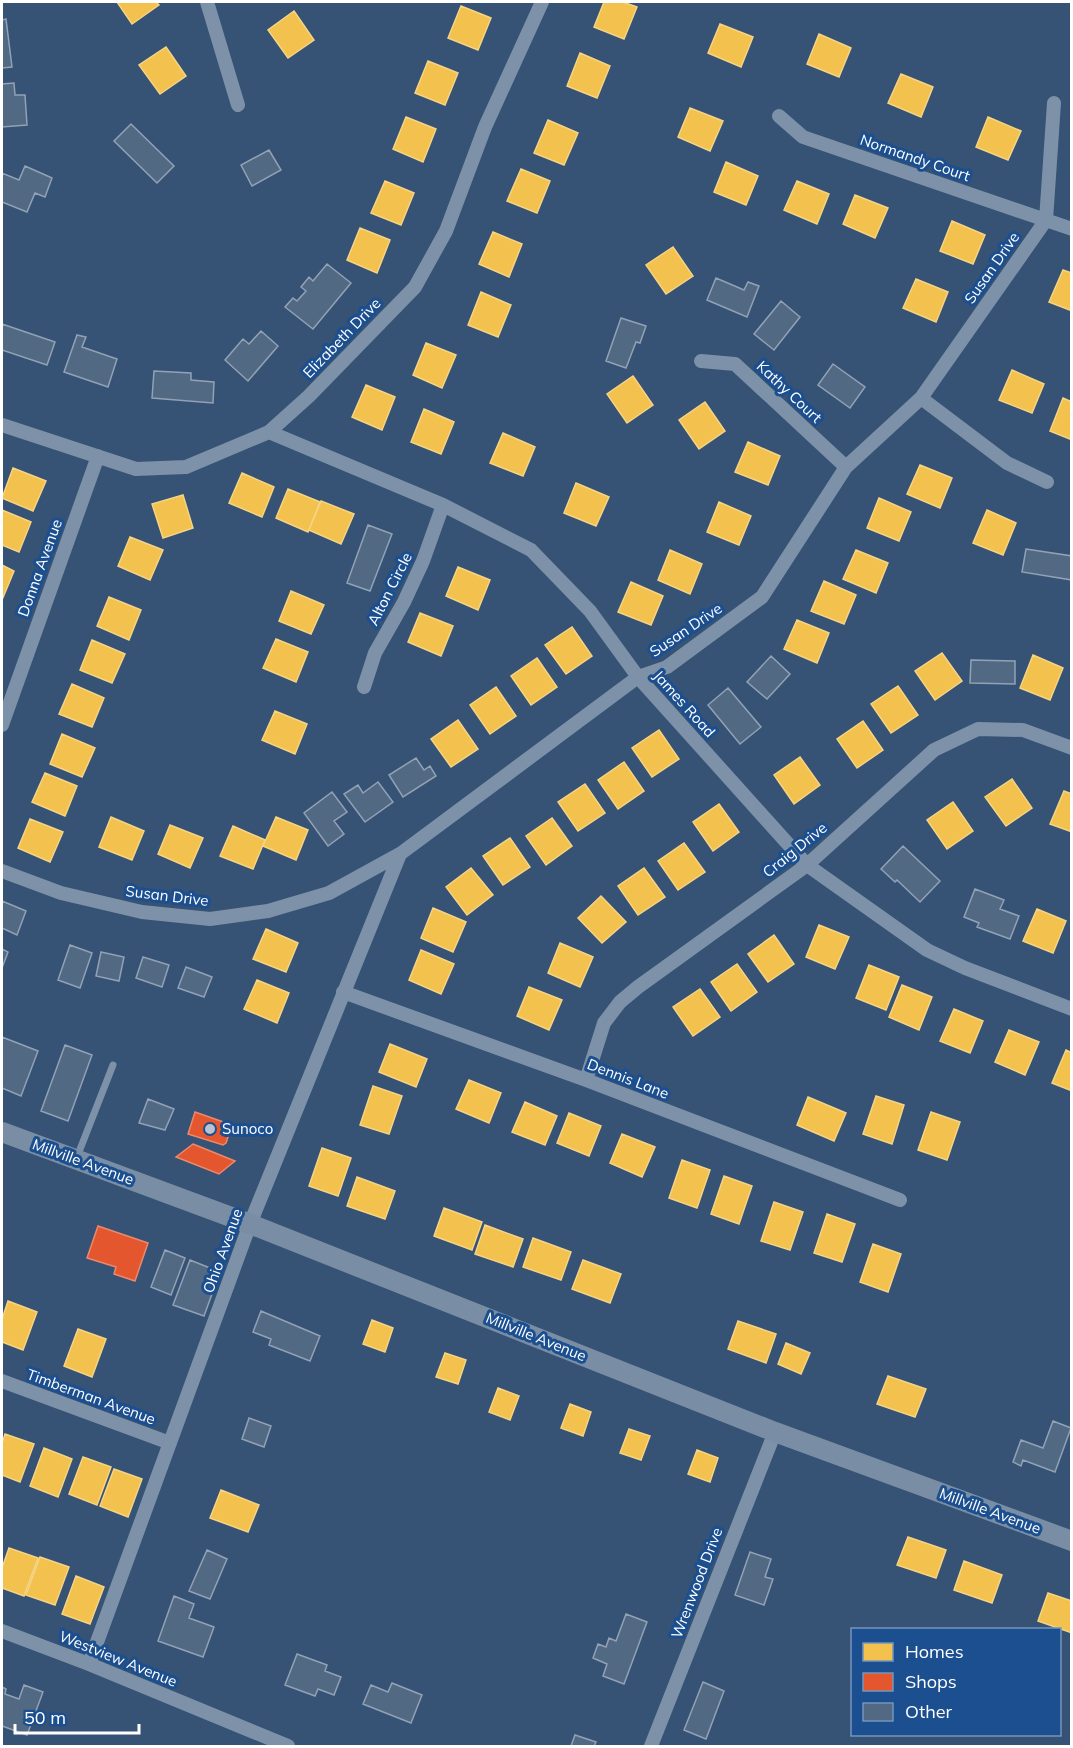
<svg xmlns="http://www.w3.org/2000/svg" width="1073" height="1748" viewBox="0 0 1073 1748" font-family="Mulish,sans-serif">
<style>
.homes{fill:#f2c14e;stroke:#f6d483;stroke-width:1.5}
.shops{fill:#e4572e;stroke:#ec896d;stroke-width:1.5}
.building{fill:#526984;stroke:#92a2b6;stroke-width:1.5}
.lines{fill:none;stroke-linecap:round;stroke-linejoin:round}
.service{stroke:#7d92a8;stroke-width:7}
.minor{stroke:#7d92a8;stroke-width:14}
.secondary{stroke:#798da4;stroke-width:20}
.poi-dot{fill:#b9c2ce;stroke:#1b4f8f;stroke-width:2}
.labels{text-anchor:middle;stroke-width:6;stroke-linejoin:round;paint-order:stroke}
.street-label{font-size:15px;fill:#fff;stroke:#1b4f8f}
.poi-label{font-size:15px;fill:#fff;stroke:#1b4f8f;text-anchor:start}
</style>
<rect width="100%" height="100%" fill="#365274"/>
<path class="homes" d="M117 2H156L159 5 132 24Z
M604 2H623L637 7 624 39 594 27Z
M461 6 491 18 478 50 448 38Z
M294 11 314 40 288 58 268 30Z
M720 24 753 37 741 67 708 53Z
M819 34 851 48 839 77 807 64Z
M166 47 186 76 160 94 139 65Z
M580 53 610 66 597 98 567 86Z
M428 61 458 73 445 105 415 93Z
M901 74 933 87 921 117 888 103Z
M690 108 723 121 710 151 678 137Z
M406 117 436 129 423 162 393 149Z
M988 117 1021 131 1008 160 976 147Z
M548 120 578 133 564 165 534 153Z
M726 162 758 176 746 205 714 192Z
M521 169 550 181 537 213 507 201Z
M385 181 414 193 401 225 371 213Z
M797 181 829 194 817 224 784 210Z
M855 195 888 208 875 238 843 224Z
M952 221 985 235 973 264 940 251Z
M360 228 390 240 377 273 347 260Z
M493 232 522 244 509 277 479 264Z
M673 247 693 276 666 294 646 265Z
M1063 270 1072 273V311L1049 302Z
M916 279 948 292 936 322 903 308Z
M481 292 511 305 498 337 468 325Z
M426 343 456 355 442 388 413 375Z
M1012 370 1044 384 1032 413 999 400Z
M633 376 653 405 627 423 607 394Z
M366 385 395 397 382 430 352 417Z
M1063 398 1072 402V440L1050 431Z
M705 402 725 431 699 449 679 420Z
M424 409 454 422 441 454 411 442Z
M503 433 535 447 523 476 490 463Z
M748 442 780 456 768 485 735 472Z
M920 465 952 478 940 508 907 494Z
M13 468 46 481 33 511 2 498Z
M242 473 274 487 262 517 229 503Z
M576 483 609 497 596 526 564 513Z
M288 489 320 502 308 532 276 518Z
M183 495 193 528 163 538 152 504Z
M879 498 911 512 899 541 867 528Z
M321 501 354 514 341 544 309 530Z
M719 502 751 516 739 545 707 532Z
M2 510 31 522 19 552 2 545Z
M987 510 1016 523 1003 555 973 543Z
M130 537 163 550 150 580 118 566Z
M670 550 702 564 690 594 658 580Z
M856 550 888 563 876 593 843 579Z
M2 565 14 571 2 600Z
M458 567 490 580 478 610 446 596Z
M824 581 856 595 844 624 811 611Z
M631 582 663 596 651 625 618 612Z
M291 591 324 605 311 634 279 621Z
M109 597 141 610 129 640 97 626Z
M420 613 453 626 441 656 408 642Z
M797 620 829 633 817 663 784 649Z
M572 627 592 656 566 674 545 645Z
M276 639 308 652 296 682 263 668Z
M92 640 125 654 112 683 80 670Z
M942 653 962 681 935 700 915 671Z
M1033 655 1063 668 1050 700 1020 688Z
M537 658 557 687 531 705 511 676Z
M72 684 104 698 92 727 59 714Z
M898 686 918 715 891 733 871 704Z
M496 687 516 716 490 734 470 705Z
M275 711 307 724 295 754 262 740Z
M458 720 478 749 451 767 431 739Z
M863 721 883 750 857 768 837 739Z
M659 730 679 759 652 777 632 748Z
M62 734 95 748 82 777 50 764Z
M800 757 820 785 794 804 774 775Z
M624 762 644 791 618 809 598 780Z
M45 773 77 786 65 816 32 802Z
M1012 779 1032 808 1006 826 985 797Z
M585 784 605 813 578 831 558 802Z
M1064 791 1072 794V832L1050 824Z
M953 802 973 831 947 849 927 820Z
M719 804 739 832 713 851 693 822Z
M111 817 144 831 132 860 99 847Z
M276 817 308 830 296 860 263 846Z
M552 818 572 846 546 865 526 836Z
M30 819 63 832 50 862 18 848Z
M170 825 203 838 190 868 158 854Z
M233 826 265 840 253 869 220 856Z
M510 838 530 867 503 885 483 856Z
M684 843 705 872 678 890 658 861Z
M471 868 493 895 467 915 446 887Z
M644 868 665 897 638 915 618 886Z
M601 896 626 922 602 943 578 918Z
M433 908 466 922 453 952 421 938Z
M1037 909 1066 921 1053 953 1023 941Z
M819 925 849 937 835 969 806 957Z
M266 929 298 943 286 972 253 959Z
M774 935 794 964 768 982 748 954Z
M560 943 593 957 580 987 548 973Z
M421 950 454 964 441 994 409 980Z
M737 964 757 992 731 1011 711 982Z
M869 965 899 977 886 1010 856 998Z
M257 980 289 993 277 1023 244 1009Z
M902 985 932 997 919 1030 889 1017Z
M529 987 562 1000 549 1030 517 1016Z
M700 989 720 1017 693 1036 673 1007Z
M954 1009 983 1021 970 1053 940 1041Z
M1009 1030 1039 1042 1025 1075 995 1062Z
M390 1044 427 1059 416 1087 379 1072Z
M1066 1050 1072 1053V1091L1052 1083Z
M469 1080 501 1093 489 1123 456 1109Z
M373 1086 402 1096 389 1134 360 1125Z
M876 1096 904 1105 892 1144 863 1134Z
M808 1097 846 1113 834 1141 797 1125Z
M525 1102 557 1116 545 1145 512 1132Z
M931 1112 960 1122 947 1160 918 1150Z
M569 1113 601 1126 589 1156 557 1143Z
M622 1134 655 1147 642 1177 610 1163Z
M322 1148 351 1158 338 1196 309 1186Z
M682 1160 710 1170 697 1208 669 1198Z
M724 1176 752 1186 739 1224 711 1214Z
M357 1177 395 1191 385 1219 347 1206Z
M774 1202 803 1212 790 1250 761 1241Z
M444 1208 482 1222 472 1250 434 1236Z
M827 1214 855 1224 842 1262 814 1253Z
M485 1225 523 1239 513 1267 475 1254Z
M533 1238 571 1252 561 1280 523 1267Z
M873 1244 901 1254 888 1292 860 1282Z
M583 1260 621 1274 610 1303 572 1289Z
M8 1301 37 1312 23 1350 2 1342V1319Z
M372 1320 393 1328 385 1352 363 1344Z
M738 1321 776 1334 766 1363 728 1349Z
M78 1329 106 1339 92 1377 64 1366Z
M786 1343 810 1353 801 1374 778 1364Z
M445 1353 466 1360 458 1384 436 1377Z
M888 1376 926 1389 915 1417 877 1404Z
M498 1388 519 1396 510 1420 489 1412Z
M570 1404 591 1412 583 1436 561 1428Z
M629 1429 650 1436 641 1460 620 1453Z
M5 1434 34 1444 20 1482 2 1475V1444Z
M44 1448 72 1459 58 1497 30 1486Z
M697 1450 718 1458 710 1482 688 1474Z
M83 1457 111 1467 97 1505 69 1494Z
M114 1469 142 1479 128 1517 100 1506Z
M221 1490 259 1505 248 1532 210 1518Z
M908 1537 946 1550 936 1578 897 1565Z
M9 1548 38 1558 24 1596 2 1588V1568Z
M40 1557 69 1567 55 1605 26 1595Z
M964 1561 1002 1575 992 1603 954 1590Z
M76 1576 104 1587 90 1624 62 1614Z
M1048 1593 1072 1601V1633L1038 1621Z"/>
<path class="shops" d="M195 1112 232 1125 226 1143 223 1145 188 1134Z
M193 1144 235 1161 219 1174 176 1157Z
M98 1226 148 1243 135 1281 114 1274 116 1267 87 1258Z"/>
<path class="building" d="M6 19 12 67 2 68V20Z
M14 83 15 95H25L27 125 2 127V84Z
M131 124 174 166 157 183 114 141Z
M269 150 281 170 252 186 241 165Z
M25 166 52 178 45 197 35 193 27 212 2 202V173L19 180Z
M327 264 351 283 313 329 285 307 293 298 297 301 306 291 301 287 309 277 313 281Z
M716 278 744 290 748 282 759 286 747 317 707 300Z
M781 301 800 317 774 350 754 334Z
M621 318 646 326 640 343 636 342 626 368 606 361Z
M2 324 55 342 47 365 2 350Z
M261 331 278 346 248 381 225 360 243 339 249 344Z
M77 335 86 337 82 347 117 359 108 387 64 372Z
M833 364 865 387 850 408 818 385Z
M154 371 191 373V380L214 382 213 403 152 398Z
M368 525 392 534 370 591 347 583Z
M1026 549 1072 556V580L1022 572Z
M771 656 790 674 767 699 747 682Z
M971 660 1015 661V684L970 683Z
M728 688 761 727 740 744 708 705Z
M416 758 424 770 430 766 436 776 403 797 389 775Z
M378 782 393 802 365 822 344 794 358 785 363 793Z
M332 792 347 812 334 821 344 834 328 846 304 813Z
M903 846 940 881 920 902 897 880 895 882 881 869Z
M975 889 1004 900 1000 909 1019 916 1010 939 977 927 979 923 964 917Z
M2 901 26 911 17 935 2 928Z
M70 945 92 953 80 988 58 980Z
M2 949 8 952 2 968Z
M101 952 124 957 119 981 96 976Z
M143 957 169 965 162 987 136 978Z
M186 967 212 977 204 997 178 988Z
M2 1037 38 1051 21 1096 2 1088Z
M65 1045 92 1055 68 1121 41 1111Z
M148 1099 174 1109 165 1130 139 1123Z
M165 1250 185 1258 171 1295 151 1287Z
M190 1260 220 1272 204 1316 173 1305Z
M261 1311 320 1336 310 1361 269 1345 271 1339 253 1332Z
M249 1418 271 1426 264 1447 242 1439Z
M1053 1421 1071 1428 1055 1472 1023 1460 1021 1466 1013 1462 1021 1440 1043 1448Z
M207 1550 227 1559 210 1599 189 1591Z
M750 1552 771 1559 765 1577 773 1579 764 1605 735 1595Z
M174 1596 194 1604 189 1618 214 1627 203 1657 158 1641Z
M626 1614 647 1622 624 1684 603 1676 607 1664 593 1658 598 1644 606 1647 609 1638 616 1641Z
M297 1654 327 1665 325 1671 341 1677 334 1695 318 1689 315 1696 285 1685Z
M703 1682 724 1691 706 1739 684 1730Z
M392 1683 422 1695 411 1723 363 1704 371 1685 388 1692Z
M24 1685 43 1692 27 1735 2 1726V1687L6 1689 5 1694 19 1699Z
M575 1735 596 1742 594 1746H571Z"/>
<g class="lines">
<path class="service" d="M77 1157 113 1065"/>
<path class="minor" d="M207 2 238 105
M779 116 803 137 1072 229
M701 361 735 364 846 467
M921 398 1007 463 1047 482
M2 425 136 469 186 467 269 432 309 396 415 287 446 231 485 127 542 2
M269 432 443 505 531 550 590 611 638 677 807 865 927 950 965 968 1072 1009
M364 687 375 653 404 602 423 561 443 505
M2 725 98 456
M2 871 61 893 142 912 210 919 268 911 329 893 400 854 638 677 667 667 762 597 846 467 921 398 1046 220 1054 103
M343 992 586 1080 900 1200
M586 1080 604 1023 620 1002 638 987 807 865 934 750 978 729 1023 730 1072 748
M2 1381 170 1443
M2 1631 89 1664 288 1746
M89 1664 250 1224 400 854
M651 1746 775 1432"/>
<path class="secondary" d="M2 1132 250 1224 775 1432 1072 1541"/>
</g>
<circle class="poi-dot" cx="210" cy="1129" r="6"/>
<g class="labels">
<g class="street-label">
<text transform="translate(915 158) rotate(19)" y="5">Normandy Court</text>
<text transform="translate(992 268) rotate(-55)" y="5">Susan Drive</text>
<text transform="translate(342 338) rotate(-46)" y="5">Elizabeth Drive</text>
<text transform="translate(789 392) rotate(43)" y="5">Kathy Court</text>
<text transform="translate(40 568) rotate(-70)" y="5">Donna Avenue</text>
<text transform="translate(390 589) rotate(-63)" y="5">Alton Circle</text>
<text transform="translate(686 630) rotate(-34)" y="5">Susan Drive</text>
<text transform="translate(684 704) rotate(48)" y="5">James Road</text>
<text transform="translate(795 850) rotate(-39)" y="5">Craig Drive</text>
<text transform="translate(167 896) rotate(7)" y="5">Susan Drive</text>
<text transform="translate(628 1079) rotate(21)" y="5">Dennis Lane</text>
<text transform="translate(83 1162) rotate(20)" y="5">Millville Avenue</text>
<text transform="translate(223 1251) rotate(-70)" y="5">Ohio Avenue</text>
<text transform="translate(536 1337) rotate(22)" y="5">Millville Avenue</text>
<text transform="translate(91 1397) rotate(20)" y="5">Timberman Avenue</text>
<text transform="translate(990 1511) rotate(20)" y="5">Millville Avenue</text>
<text transform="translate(697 1583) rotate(-69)" y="5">Wrenwood Drive</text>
<text transform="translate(118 1659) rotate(22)" y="5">Westview Avenue</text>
</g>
<g class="poi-label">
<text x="222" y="1134">Sunoco</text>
</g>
</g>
<rect width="1073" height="1748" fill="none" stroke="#ffffff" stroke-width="6"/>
<rect x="851" y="1628" width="210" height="108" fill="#1b4f8f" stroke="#7695bc" stroke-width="1.5"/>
<rect x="863" y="1643" width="30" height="18" fill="#f2c14e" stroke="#7695bc" stroke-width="1.5"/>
<text x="905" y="1658" font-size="18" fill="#ffffff">Homes</text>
<rect x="863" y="1673" width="30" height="18" fill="#e4572e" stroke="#7695bc" stroke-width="1.5"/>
<text x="905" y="1688" font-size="18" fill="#ffffff">Shops</text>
<rect x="863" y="1703" width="30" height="18" fill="#526984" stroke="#7695bc" stroke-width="1.5"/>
<text x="905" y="1718" font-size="18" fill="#ffffff">Other</text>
<path d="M15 1724v9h124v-9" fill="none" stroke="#ffffff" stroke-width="3"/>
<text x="24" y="1724" font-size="18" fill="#ffffff" stroke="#1b4f8f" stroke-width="4.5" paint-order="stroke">50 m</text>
</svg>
